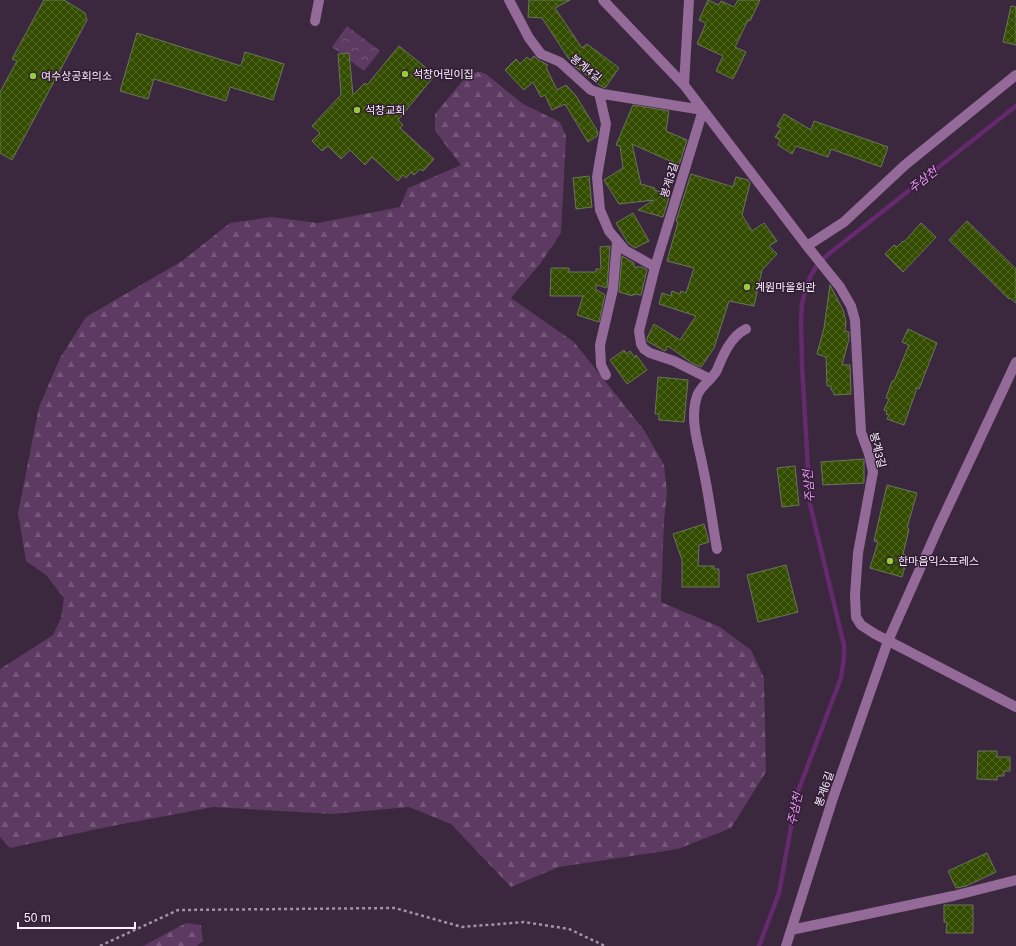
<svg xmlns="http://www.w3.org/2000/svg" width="1016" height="946" viewBox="0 0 1016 946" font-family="Helvetica,'Noto Sans KR',sans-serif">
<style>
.forest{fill:url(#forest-firs)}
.park{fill:url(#park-crowns)}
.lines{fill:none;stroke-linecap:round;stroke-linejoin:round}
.stream{stroke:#652a6e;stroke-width:4.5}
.building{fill:url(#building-cross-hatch);stroke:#697758}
.path{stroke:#a393a5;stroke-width:2.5;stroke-dasharray:3 3;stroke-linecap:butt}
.minor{stroke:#936a98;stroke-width:10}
.poi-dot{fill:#95cc3a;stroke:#311d34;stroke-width:1.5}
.labels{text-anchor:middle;stroke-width:3;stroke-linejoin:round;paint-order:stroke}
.street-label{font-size:11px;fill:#fdf0ff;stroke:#311d34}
.poi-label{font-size:11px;fill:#fdf0ff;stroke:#311d34;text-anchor:start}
.water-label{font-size:12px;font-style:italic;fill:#ed9af8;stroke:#311d34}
</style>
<defs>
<pattern id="forest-firs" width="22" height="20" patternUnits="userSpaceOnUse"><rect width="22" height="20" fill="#5d3a62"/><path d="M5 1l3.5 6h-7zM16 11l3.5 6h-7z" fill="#75577a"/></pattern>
<pattern id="park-crowns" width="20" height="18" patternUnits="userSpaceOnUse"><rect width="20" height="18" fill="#5d3a62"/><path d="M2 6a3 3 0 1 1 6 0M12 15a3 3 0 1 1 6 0" fill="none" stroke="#75577a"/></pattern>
<pattern id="building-cross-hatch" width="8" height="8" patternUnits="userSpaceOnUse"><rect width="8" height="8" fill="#334c00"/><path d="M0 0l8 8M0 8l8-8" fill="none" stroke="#516626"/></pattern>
</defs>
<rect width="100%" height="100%" fill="#3b273e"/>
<path class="forest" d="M480 72 486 74 523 104 560 122 566 136 561 233 540 264 511 298 574 342 644 430 664 465 667 493 664 520 661 602 720 627 751 650 764 678 766 772 731 828 678 849 559 867 511 887 451 824 409 807 332 814 213 807 102 828 10 848 0 837V669L53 635 61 618 64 598 46 575 26 561 18 513 39 407 60 358 86 317 182 261 230 223 271 217 318 223 400 207 408 188 461 165 435 131V114L465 78 471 73Z
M186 923 201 925 203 941 197 946H143Z"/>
<path class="park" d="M347 26 380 51 364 71 332 47Z"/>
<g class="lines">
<path class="stream" d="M759 946 779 893 797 794 841 678 844 658V645L810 504 802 365 801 320 802 304 806 287 810 277 818 264 830 253 1016 106"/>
</g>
<path class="building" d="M44 0H64L85 13 87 20 12 160 0 153V92L17 61 12 59Z
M529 0H570L555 8 582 48 587 44 619 68 605 88 601 86 573 65 542 18 528 17Z
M708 0 719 5 721 1 734 7 738 0H760L750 21 748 20 735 47 746 52 733 79 716 71 723 56 697 44 706 23 699 20Z
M1011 6 1016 7V45L1003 42Z
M137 33 241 66 245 52 284 64 273 100 230 87 226 101 154 79 148 99 120 91Z
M399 46 435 75 398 120 403 125 400 128 434 159 423 171 420 169 414 175 411 172 406 178 403 175 398 181 372 157 365 165 350 150 341 159 328 146 322 151 312 141 320 133 312 126 341 95 338 54 349 53 353 95 365 83 367 85Z
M534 56 538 60 548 65 546 67 557 90 566 85 576 96 598 132 597 136 588 142 565 104 552 110 545 95 541 97 533 82 524 90 505 70 516 59 520 64 527 57 530 60Z
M633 105 669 111 666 131 687 140 679 165 632 144 641 184 655 188 654 190 670 194 663 217 638 210 654 200 619 204 604 180 623 168 620 146 616 145Z
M784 114 811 130 814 121 888 147 881 167 831 149 828 157 796 146 792 154 778 145 780 140 775 137 781 128 777 126Z
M691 174 733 187 736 177 748 180 750 183 742 215 752 231 764 223 777 241 769 246 777 254 762 270 754 306 729 301 714 348 701 367 692 363 668 346 665 351 663 350 647 341V338L654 324 680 340 696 316 659 304 662 293 671 296 672 291 680 294 681 291 686 293 694 268 667 261 678 222 676 221Z
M589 176 592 207 576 209 573 178Z
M633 213 649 241 635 248 628 243 616 223Z
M967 221 1016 269V303L1010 298 1009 299 949 240Z
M921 223 936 237 903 272 885 254 894 245 897 247 903 241 904 242Z
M610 246 607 288 597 285 595 289 605 295 599 322 577 315 583 296H550L551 268H569V272H596V269H601L600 247Z
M622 256 634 263V267H642L647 270 641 295 633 294V296L619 292Z
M830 285 843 310 846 322 845 331 849 332V339L842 365H850L851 394 834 395 833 390H831V386H827L826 357 817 354 824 328Z
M908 329 937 343 919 389 917 388 904 425 887 419 889 415 886 414 887 411 884 410 889 399 886 398 892 381H894L909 345 902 342Z
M624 350 627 354 630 351 635 358 636 355 647 370 627 384 610 360Z
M658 377 688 380 684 422 659 420V414H655Z
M864 459V483L823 485 821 462Z
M795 466 799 505 782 507 777 468Z
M887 485 917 493 907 528 909 529 903 554 908 556 902 577 870 568 878 542 874 541Z
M704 524 709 542 699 545 698 566H714V569H719V587H682V560L673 534Z
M786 565 798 612 758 622 747 575Z
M978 751H997V757H1010V771H1004V776H997V780L977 779Z
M987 853 996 872 966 886 956 888 948 871Z
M944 905H973V933H946L947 922H944Z"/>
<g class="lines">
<path class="path" d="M100 946 178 910 395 908 462 927 524 922 569 929 605 946"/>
<path class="minor" d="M509 0 529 38 541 54 560 62 591 90 603 94 703 110 655 267 639 331 641 344 644 349 650 353 674 361 710 379
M603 0 684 85 807 246 840 287 851 306 855 320 861 432 869 454 873 472 858 553 855 595 856 617 861 625 875 634 1016 707
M315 21 319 0
M684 85 689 0
M599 93 606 124 597 177 600 210 609 231 625 250 655 267
M807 246 844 222 905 165 1016 75
M606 375 601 365 600 345 613 289 617 242
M717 549C712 522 709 495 703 468 699 445 689 420 697 396 700 386 712 380 717 370 723 355 731 336 746 329
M791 930 953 896 1016 880
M786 946 833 798 888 641 939 526 1016 362"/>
</g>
<g class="poi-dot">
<circle cx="405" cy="74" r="4"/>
<circle cx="33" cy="76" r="4"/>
<circle cx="357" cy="110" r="4"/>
<circle cx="747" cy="287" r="4"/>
<circle cx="890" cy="561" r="4"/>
</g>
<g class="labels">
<g class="street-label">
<text transform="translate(586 68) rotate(39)" y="4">봉계4길</text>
<text transform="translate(669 180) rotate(-73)" y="4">봉계3길</text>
<text transform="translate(878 450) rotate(76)" y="4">봉계3길</text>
<text transform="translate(824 789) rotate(-71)" y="4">봉계6길</text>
</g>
<g class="poi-label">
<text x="413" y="78">석창어린이집</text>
<text x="41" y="80">여수상공회의소</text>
<text x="365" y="114">석창교회</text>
<text x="755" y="291">계원마을회관</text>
<text x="898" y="565">한마음익스프레스</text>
</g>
<g class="water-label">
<text transform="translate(923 180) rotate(-38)" y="4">주삼천</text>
<text transform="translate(809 486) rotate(-94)" y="4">주삼천</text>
<text transform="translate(795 809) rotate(-78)" y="4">주삼천</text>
</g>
</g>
<path d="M18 922v6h117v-6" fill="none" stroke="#fdf0ff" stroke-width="2"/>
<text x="24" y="922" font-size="12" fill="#fdf0ff" stroke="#311d34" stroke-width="3" paint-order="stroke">50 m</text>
</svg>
